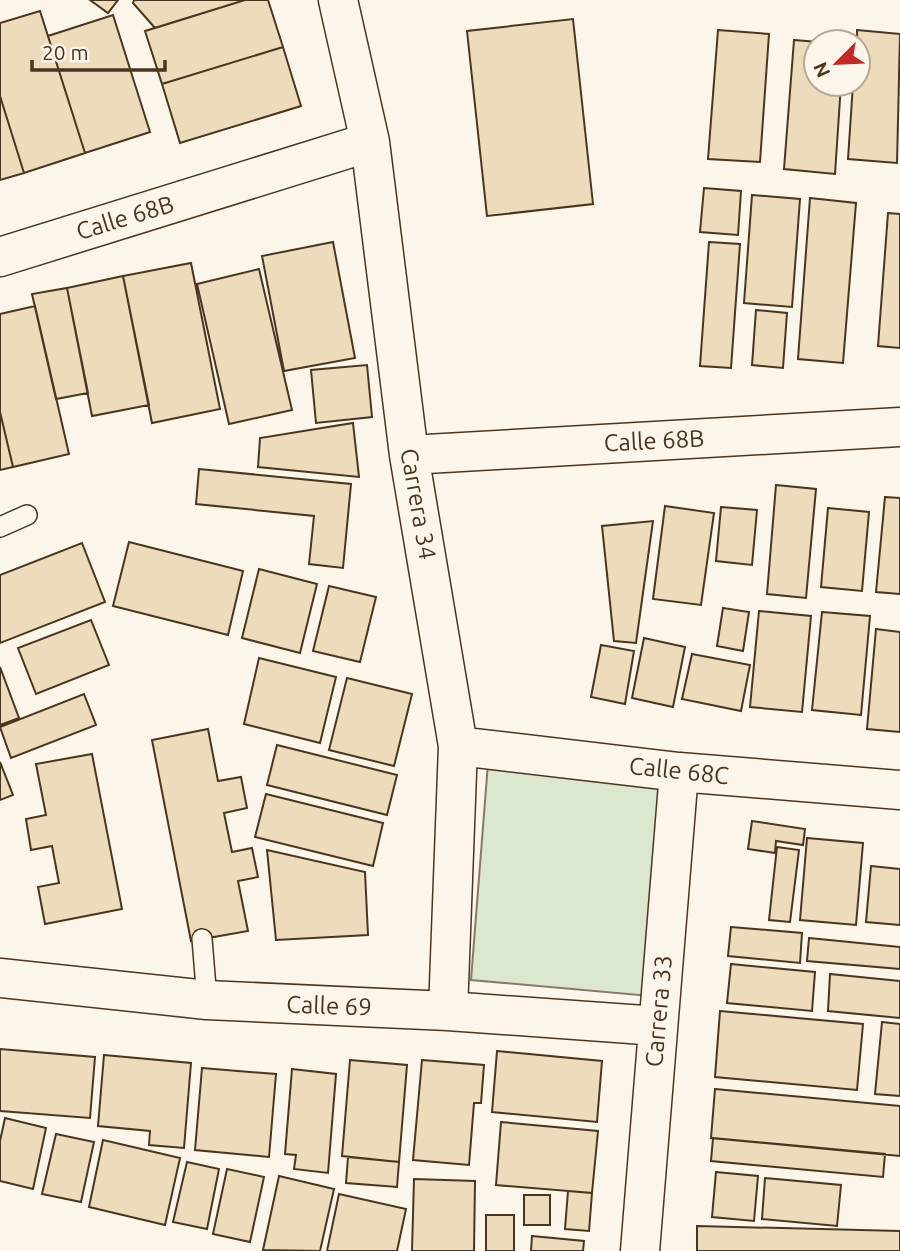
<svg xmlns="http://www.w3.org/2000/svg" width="900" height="1251" viewBox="0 0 900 1251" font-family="Ubuntu,sans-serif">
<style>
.green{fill:#dce7d0;stroke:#887966;stroke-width:2}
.building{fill:#ecdcbc;stroke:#4a3520;stroke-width:2}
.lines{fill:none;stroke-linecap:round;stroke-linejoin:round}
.lane-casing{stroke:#4a3520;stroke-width:22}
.street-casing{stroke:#4a3520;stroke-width:41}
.lane{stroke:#fbf6e9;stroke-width:19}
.street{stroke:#fbf6e9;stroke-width:38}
.labels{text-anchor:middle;stroke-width:5;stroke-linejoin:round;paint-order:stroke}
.street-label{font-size:24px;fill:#4a3520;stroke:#fbf6e9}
</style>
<rect width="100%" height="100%" fill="#fbf6e9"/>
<path class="green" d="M488 763 661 785 650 996 471 980Z"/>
<path class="building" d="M90 0H118L108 13Z
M134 0H245L155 28 133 3Z
M245 0H268L283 47 162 84 145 31Z
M40 11 85 153 24 173 0 96V23Z
M113 15 150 132 85 153 48 36Z
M573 19 593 204 487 216 467 31Z
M718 30 769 34 760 162 708 159Z
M857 30 900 34 897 163 848 159 853 84H858Z
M794 40 818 42 816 84H841L835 174 784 169Z
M283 47 301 106 180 143 162 84Z
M0 96 24 173 0 180Z
M704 188 741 191 738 235 700 232Z
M752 195 800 199 792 307 744 303Z
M810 198 856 203 843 363 798 359Z
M888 213 900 214V348L878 346Z
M333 242 355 358 284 371 262 256Z
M709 242 740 244 731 368 700 366Z
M191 263 220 409 152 423 123 276Z
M259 269 292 410 229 424 197 284Z
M123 276 149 405 92 416 67 288Z
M67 288 88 393 56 399 32 294Z
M35 306 69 454 13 467 0 412V314Z
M756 310 787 313 783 368 752 365Z
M367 365 372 417 316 423 311 370Z
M0 412 13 467 0 470Z
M353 423 359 477 258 467 260 438Z
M199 469 351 484 343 568 309 564 314 516 196 504Z
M776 485 816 489 806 598 767 594Z
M885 497 900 498V594L876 592Z
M665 506 714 513 701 605 653 599Z
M721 507 757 510 752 565 716 561Z
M828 508 869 512 862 591 821 587Z
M653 521 636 643 614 641 602 526Z
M129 542 243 571 228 635 113 606Z
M82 543 105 602 0 643V575Z
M259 569 317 584 300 653 242 638Z
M329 586 376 597 360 662 313 651Z
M723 608 749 612 743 651 717 646Z
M759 611 811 616 802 712 750 707Z
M822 612 870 616 861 715 812 710Z
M91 620 109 665 36 694 18 648Z
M876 629 900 632V732L867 729Z
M644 638 685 647 673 707 632 698Z
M601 645 634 651 625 704 591 697Z
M692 654 750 665 741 711 682 699Z
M259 658 336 677 320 743 244 724Z
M0 667 19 718 0 725Z
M347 678 412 694 394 766 329 750Z
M84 694 96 725 11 758 0 727Z
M208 729 218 781 241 777 247 808 224 813 232 852 252 848 258 877 238 881 248 931 191 941 152 740Z
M277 745 397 775 387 815 267 785Z
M92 754 122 909 45 924 38 887 59 883 52 846 31 850 26 819 46 815 36 764Z
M0 762 13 795 0 800Z
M266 794 383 823 373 866 255 837Z
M752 821 805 829 803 845 776 841 775 853 748 849Z
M807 838 863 843 856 925 800 920Z
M777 847 799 850 790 922 769 920Z
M267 850 365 872 368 935 276 940Z
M871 866 900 869V925L866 922Z
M731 927 802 933 800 963 728 956Z
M809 938 900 947V969L807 961Z
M731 964 815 972 812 1011 727 1003Z
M830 974 900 981V1018L828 1011Z
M720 1011 863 1024 857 1090 715 1077Z
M882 1022 900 1024V1096L875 1094Z
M0 1049 95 1057 90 1118 0 1111Z
M497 1051 602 1061 597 1122 492 1112Z
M104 1055 191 1063 184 1148 149 1145 150 1131 98 1126Z
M350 1060 407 1065 399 1162 342 1156Z
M422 1060 484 1065 481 1103H474L469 1165 413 1160Z
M202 1068 276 1074 269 1157 195 1150Z
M292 1069 336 1074 328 1173 294 1169 296 1155 285 1154Z
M715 1089 900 1106V1156L711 1138Z
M5 1118 46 1128 33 1189 0 1181V1141Z
M501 1122 598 1131 592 1193 496 1185Z
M56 1134 94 1142 81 1202 42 1194Z
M713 1138 885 1154 883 1177 711 1161Z
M103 1140 180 1158 165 1225 89 1207Z
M348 1157 399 1162 397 1187 346 1183Z
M187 1162 219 1169 207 1229 173 1222Z
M227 1169 264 1177 250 1242 213 1234Z
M716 1172 758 1176 754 1221 712 1217Z
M279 1176 334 1189 320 1251 263 1250Z
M765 1178 841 1185 837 1226 762 1219Z
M414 1179 475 1181 474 1251H412Z
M568 1191 592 1193 589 1231 565 1229Z
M339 1194 406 1209 397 1251H327Z
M524 1195H550V1225H524Z
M486 1215H514V1251H486Z
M697 1226 900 1231V1251H697Z
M532 1236 584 1241 583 1251H531Z"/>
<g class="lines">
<g class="lane-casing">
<path id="lane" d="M0 527 27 515
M202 939 207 1000"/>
</g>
<g class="street-casing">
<path id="street" d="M338 0 370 142 409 455 458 746 448 1011
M0 257 370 142
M409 455 900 427
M458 746 679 772 900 790
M0 978 207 1000 448 1011 658 1026
M640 1251 679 772"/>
</g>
<use href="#lane" class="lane"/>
<use href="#street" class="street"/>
</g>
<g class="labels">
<g class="street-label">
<text transform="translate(125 218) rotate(-17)" y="8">Calle 68B</text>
<text transform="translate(654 441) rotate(-3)" y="8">Calle 68B</text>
<text transform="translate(418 504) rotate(80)" y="8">Carrera 34</text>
<text transform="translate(679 771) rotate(6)" y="8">Calle 68C</text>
<text transform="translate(329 1006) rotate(2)" y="8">Calle 69</text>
<text transform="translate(659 1011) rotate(-85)" y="8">Carrera 33</text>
</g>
</g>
<g transform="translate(837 63) rotate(246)"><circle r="33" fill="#fbf6e9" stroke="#b4a999" stroke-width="2"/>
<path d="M0-5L12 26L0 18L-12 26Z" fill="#c62828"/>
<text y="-10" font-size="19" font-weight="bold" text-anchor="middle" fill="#4a3520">N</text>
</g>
<path d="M32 60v10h133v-10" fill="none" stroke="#4a3520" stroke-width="3.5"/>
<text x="42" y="60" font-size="21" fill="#4a3520" stroke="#fbf6e9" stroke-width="5" paint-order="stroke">20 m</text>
</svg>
